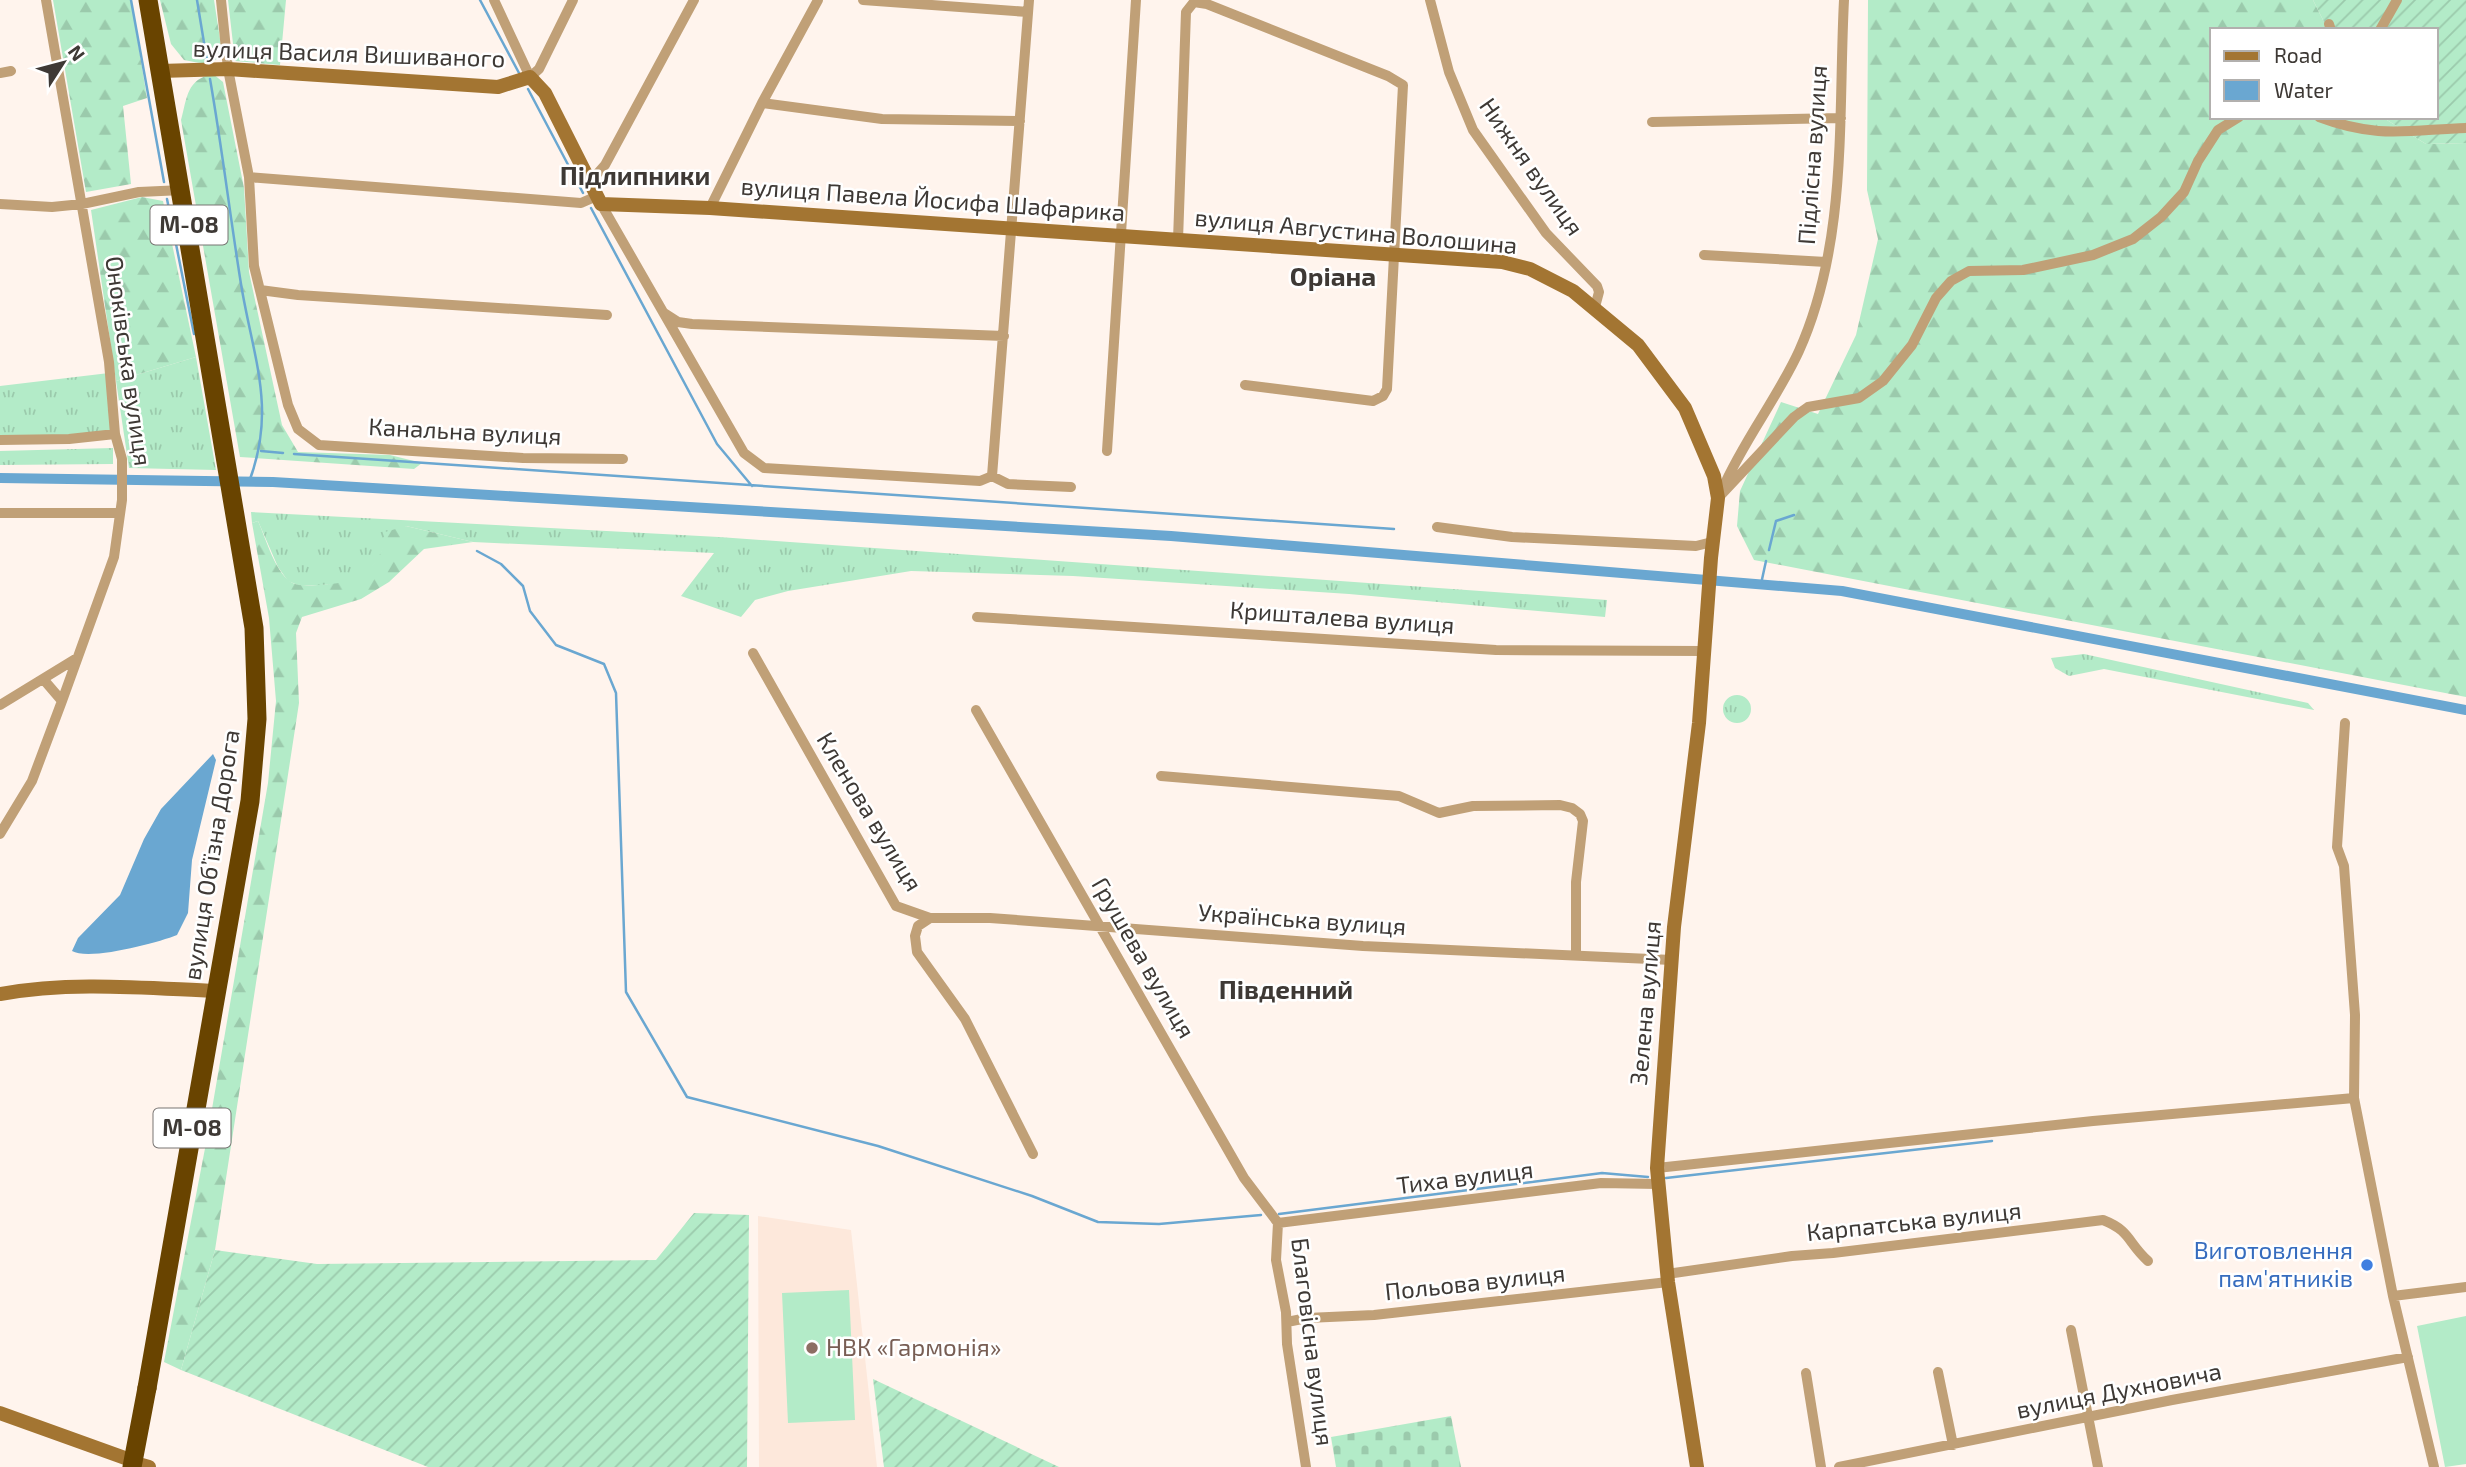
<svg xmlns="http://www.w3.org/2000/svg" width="2466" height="1467" viewBox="0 0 2466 1467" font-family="'Exo 2',sans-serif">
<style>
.built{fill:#fde8db}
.grass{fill:url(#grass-tufts)}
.forest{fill:url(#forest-firs)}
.cemetery{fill:url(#cemetery-stones)}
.garden{fill:url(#garden-furrows)}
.pitch{fill:#b3ebc8}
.water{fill:#6aa7d1}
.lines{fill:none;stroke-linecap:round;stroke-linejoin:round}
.stream{stroke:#6aa7d1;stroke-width:2.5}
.canal{stroke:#6aa7d1;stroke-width:10}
.street{stroke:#c0a077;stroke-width:10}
.secondary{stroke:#a37532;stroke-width:14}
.highway{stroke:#694400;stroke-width:19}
.highway-bridge{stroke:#694400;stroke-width:19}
.shop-dot{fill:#3f7fe0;stroke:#fff;stroke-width:2.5}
.education-dot{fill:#8d6e63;stroke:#fff;stroke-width:2.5}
.labels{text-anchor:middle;stroke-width:5;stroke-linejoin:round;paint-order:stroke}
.shield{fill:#fff;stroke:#787472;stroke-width:2}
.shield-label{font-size:23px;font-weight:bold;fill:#3e3935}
.street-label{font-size:24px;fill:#3e3935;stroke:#fff}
.shop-label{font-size:24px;fill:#366cbe;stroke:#fff;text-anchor:end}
.education-label{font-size:24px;fill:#785e54;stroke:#fff;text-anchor:start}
.neighbourhood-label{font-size:26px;font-weight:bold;fill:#3e3935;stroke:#fff}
</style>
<defs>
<pattern id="grass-tufts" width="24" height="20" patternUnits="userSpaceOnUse" patternTransform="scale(1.75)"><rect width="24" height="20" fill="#b3ebc8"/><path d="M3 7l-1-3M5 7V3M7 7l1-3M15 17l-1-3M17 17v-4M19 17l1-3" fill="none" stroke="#9bcaac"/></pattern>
<pattern id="forest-firs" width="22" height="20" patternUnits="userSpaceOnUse" patternTransform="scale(1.75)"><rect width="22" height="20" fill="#b3ebc8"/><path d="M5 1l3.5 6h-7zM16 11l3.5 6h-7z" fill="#9bcaac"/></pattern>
<pattern id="cemetery-stones" width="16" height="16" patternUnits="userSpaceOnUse" patternTransform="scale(1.75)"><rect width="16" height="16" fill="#b3ebc8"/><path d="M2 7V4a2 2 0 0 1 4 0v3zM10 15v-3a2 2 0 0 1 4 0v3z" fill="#9bcaac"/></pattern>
<pattern id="garden-furrows" width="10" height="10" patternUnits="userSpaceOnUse" patternTransform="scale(1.75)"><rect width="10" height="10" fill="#b3ebc8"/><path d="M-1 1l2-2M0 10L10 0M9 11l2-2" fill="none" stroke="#9bcaac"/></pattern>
</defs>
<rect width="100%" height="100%" fill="#fff4ed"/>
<path class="built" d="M758 1216 851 1230 877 1467H759Z"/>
<path class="grass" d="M196 357 216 470 129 468 116 381Z
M109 373 115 434 0 440V386Z
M113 448V464L0 465V451Z
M251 512 719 537 1607 600 1605 617 1349 594 1073 576 911 571 788 591 755 600 741 617 681 596 714 553 473 542 406 526 384 545 379 559 363 577 342 584 300 586 288 581 278 567 258 521 252 523Z
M2084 654 2308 703 2314 710 2104 669 2069 676 2055 668 2051 658Z
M1723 709a14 14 0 1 1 28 0a14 14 0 1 1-28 0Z"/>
<path class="forest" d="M53 0H131L147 98 123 106 131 184 86 192Z
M160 0H214L222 52C214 68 199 63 184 60L171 44Z
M228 0H286L280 65 235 61Z
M1868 0H2313L2328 30H2212V117H2382L2426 144 2466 143V697L1754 560 1737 526 1740 491 1781 402 1818 414 1856 335 1878 239 1867 190Z
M213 74 223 82 244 188 249 272 282 425 298 452 390 455 422 463 414 469 240 457 181 120C187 97 187 79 213 74Z
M142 197 163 201 196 357 116 381 91 210Z
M258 521C266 539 273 565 287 579 295 587 307 586 318 585 353 584 383 572 385 532L406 526 473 542 424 549 389 582 361 599 302 617 296 633 299 703 215 1250 181 1370 164 1362 207 1138 268 783 276 701 269 618 252 523Z"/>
<path class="cemetery" d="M1451 1416 1461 1467H1336L1331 1437Z"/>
<path class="garden" d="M2313 0H2466V143L2426 144 2382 117H2436V30H2328Z
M694 1213 749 1215 747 1467H428L181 1370 215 1250 317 1264 656 1260Z
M873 1379 1059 1467H884Z"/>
<path class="pitch" d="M849 1290 855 1420 788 1423 782 1293Z
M2466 1316V1464L2445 1467 2417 1326Z"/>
<path class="water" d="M213 754 216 760 192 860 188 913 177 935C157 943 89 961 72 951L78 938 120 895 144 839 161 809Z"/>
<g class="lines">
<path class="stream" d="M131 0 164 182
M197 0 207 61
M480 0 519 73
M210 79C222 147 230 216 241 284 253 358 277 408 249 482
M528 89 583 193
M167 199 194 334
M591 208 717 444 752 486
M261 451 283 453
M294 454 1394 529
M1769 550 1776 521 1794 515
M477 551 501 564 523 586 530 611 556 645 604 664 616 693 626 992 687 1097 878 1146 1032 1196 1098 1222 1159 1224 1261 1215
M1761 584 1766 561
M1666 1178 1992 1141
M1279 1214 1602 1173 1648 1177"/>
<path class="canal" d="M0 478 273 482 1171 536 1842 591 2466 710"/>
<path class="street" d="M221 0 228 69 249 177 254 266 288 405 298 429 319 445 523 458 623 459
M494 0 530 77 539 69 573 0
M863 0 1028 12
M1430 0 1449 72 1473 130 1546 233 1597 286 1599 292 1595 307
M2329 24 2331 30
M2380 30 2397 0
M0 73 11 71
M762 103 882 119 1020 121
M2319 117C2377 139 2408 130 2466 128
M1652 122 1841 118
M249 177 581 203 597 196
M589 183 605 165 694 0
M0 204 52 207 82 204 139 192 183 190
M601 204 744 453 764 468 980 481 992 476 1008 484 1071 487
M710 208 762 103 818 0
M1178 240 1186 12 1194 2 1207 4 1388 76 1403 85 1387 389 1383 396 1373 401 1245 385
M1704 255 1826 262
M260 290 298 295 607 315
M664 313 678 322 692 324 1004 336
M0 440 69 439 115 434
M1107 451 1136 0
M992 476 1029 0
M1722 490C1743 441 1777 399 1799 351 1848 242 1838 116 1844 0
M1718 498 1794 417 1808 407 1859 398 1883 381 1912 345 1936 298 1951 281 1969 271 2023 270 2093 255 2133 239 2161 217 2184 192 2198 161 2218 130 2239 117
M0 513H120
M1437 527 1512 537 1696 546 1712 542
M977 617 1496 650 1704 651
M753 653 896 906 930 918 918 926 915 936 917 952 965 1019 1033 1154
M44 680 62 701
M0 705 77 658
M976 710 1244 1178 1278 1223
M2345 723 2337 847 2344 866 2355 1015 2354 1098
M1161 776 1399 796 1439 813 1473 806 1560 805 1572 808 1580 814 1583 821 1576 882V956
M0 834 32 781 62 701 114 557 122 500V459L115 434 109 362 46 0
M930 918H990L1363 946 1672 960
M1657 1168 2093 1121 2354 1098 2393 1296 2434 1467
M1278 1223 1601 1183 1658 1184
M1278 1223 1276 1260 1286 1312 1287 1344 1306 1467
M1667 1274 1792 1256 1833 1253 2103 1220C2131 1231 2127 1242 2148 1261
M2393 1296 2466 1287
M1287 1322 1307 1318 1374 1315 1668 1282
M2071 1330 2098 1467
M1938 1372 1953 1445
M1806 1373 1821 1467
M1839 1467 2172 1400 2408 1357"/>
<path class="secondary" d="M160 71 228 69 498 87 530 77 545 93 601 204 710 208 1502 262 1530 269 1573 291 1638 345 1685 408 1714 476 1718 498 1711 558 1699 723 1674 927 1657 1168 1668 1282 1697 1467
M0 994C71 981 144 988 216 991
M0 1413 125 1458
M142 1465 149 1467"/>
<path class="highway" d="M147 1388 250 801 257 719 254 628 148 0"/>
<path class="highway-bridge" d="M132 1467 147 1388"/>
</g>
<circle class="shop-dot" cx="2367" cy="1265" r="7"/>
<circle class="education-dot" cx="812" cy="1348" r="7"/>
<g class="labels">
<g class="shield">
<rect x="150.5" y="205.5" width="77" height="39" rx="5"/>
<rect x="153.5" y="1108.5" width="77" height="39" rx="5"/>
</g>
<g class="shield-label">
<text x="189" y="233">М-08</text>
<text x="192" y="1136">М-08</text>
</g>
<g class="street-label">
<text transform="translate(349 54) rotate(2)" y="8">вулиця Василя Вишиваного</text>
<text transform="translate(1813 155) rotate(-86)" y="8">Підлісна вулиця</text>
<text transform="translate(1531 167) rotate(55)" y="8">Нижня вулиця</text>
<text transform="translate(933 200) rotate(4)" y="8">вулиця Павела Йосифа Шафарика</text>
<text transform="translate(1356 232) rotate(5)" y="8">вулиця Августина Волошина</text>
<text transform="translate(128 361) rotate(82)" y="8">Оноківська вулиця</text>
<text transform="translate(465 432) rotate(3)" y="8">Канальна вулиця</text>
<text transform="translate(1342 618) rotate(4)" y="8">Кришталева вулиця</text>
<text transform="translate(869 812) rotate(59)" y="8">Кленова вулиця</text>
<text transform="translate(212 855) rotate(-81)" y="8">вулиця Обʼїзна Дорога</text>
<text transform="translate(1302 920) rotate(4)" y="8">Українська вулиця</text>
<text transform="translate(1143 958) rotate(60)" y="8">Грушева вулиця</text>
<text transform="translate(1646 1003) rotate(-85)" y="8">Зелена вулиця</text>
<text transform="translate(1465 1178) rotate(-7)" y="8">Тиха вулиця</text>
<text transform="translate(1914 1222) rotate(-6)" y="8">Карпатська вулиця</text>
<text transform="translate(1475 1283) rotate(-6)" y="8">Польова вулиця</text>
<text transform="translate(1312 1342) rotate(83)" y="8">Благовісна вулиця</text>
<text transform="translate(2119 1391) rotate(-11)" y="8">вулиця Духновича</text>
</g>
<g class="shop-label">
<text x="2353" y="1259">Виготовлення<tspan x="2353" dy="28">пам'ятників</tspan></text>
</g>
<g class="education-label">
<text x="826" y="1356">НВК «Гармонія»</text>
</g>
<g class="neighbourhood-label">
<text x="635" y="185">Підлипники</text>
<text x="1333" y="286">Оріана</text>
<text x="1286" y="999">Південний</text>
</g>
</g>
<rect x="2210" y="28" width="228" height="91" fill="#ffffff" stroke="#b2b0ae" stroke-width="2"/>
<rect x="2224" y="51" width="35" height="10" fill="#a37532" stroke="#b2b0ae" stroke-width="2"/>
<text x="2274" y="63" font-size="21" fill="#3e3935">Road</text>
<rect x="2224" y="80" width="35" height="21" fill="#6aa7d1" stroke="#b2b0ae" stroke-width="2"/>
<text x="2274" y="98" font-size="21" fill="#3e3935">Water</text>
<g transform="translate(63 63) rotate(54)" stroke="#ffffff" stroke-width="5" paint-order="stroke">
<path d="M0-5L12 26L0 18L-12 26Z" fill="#3e3935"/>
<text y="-10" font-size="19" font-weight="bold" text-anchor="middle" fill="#3e3935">N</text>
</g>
</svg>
